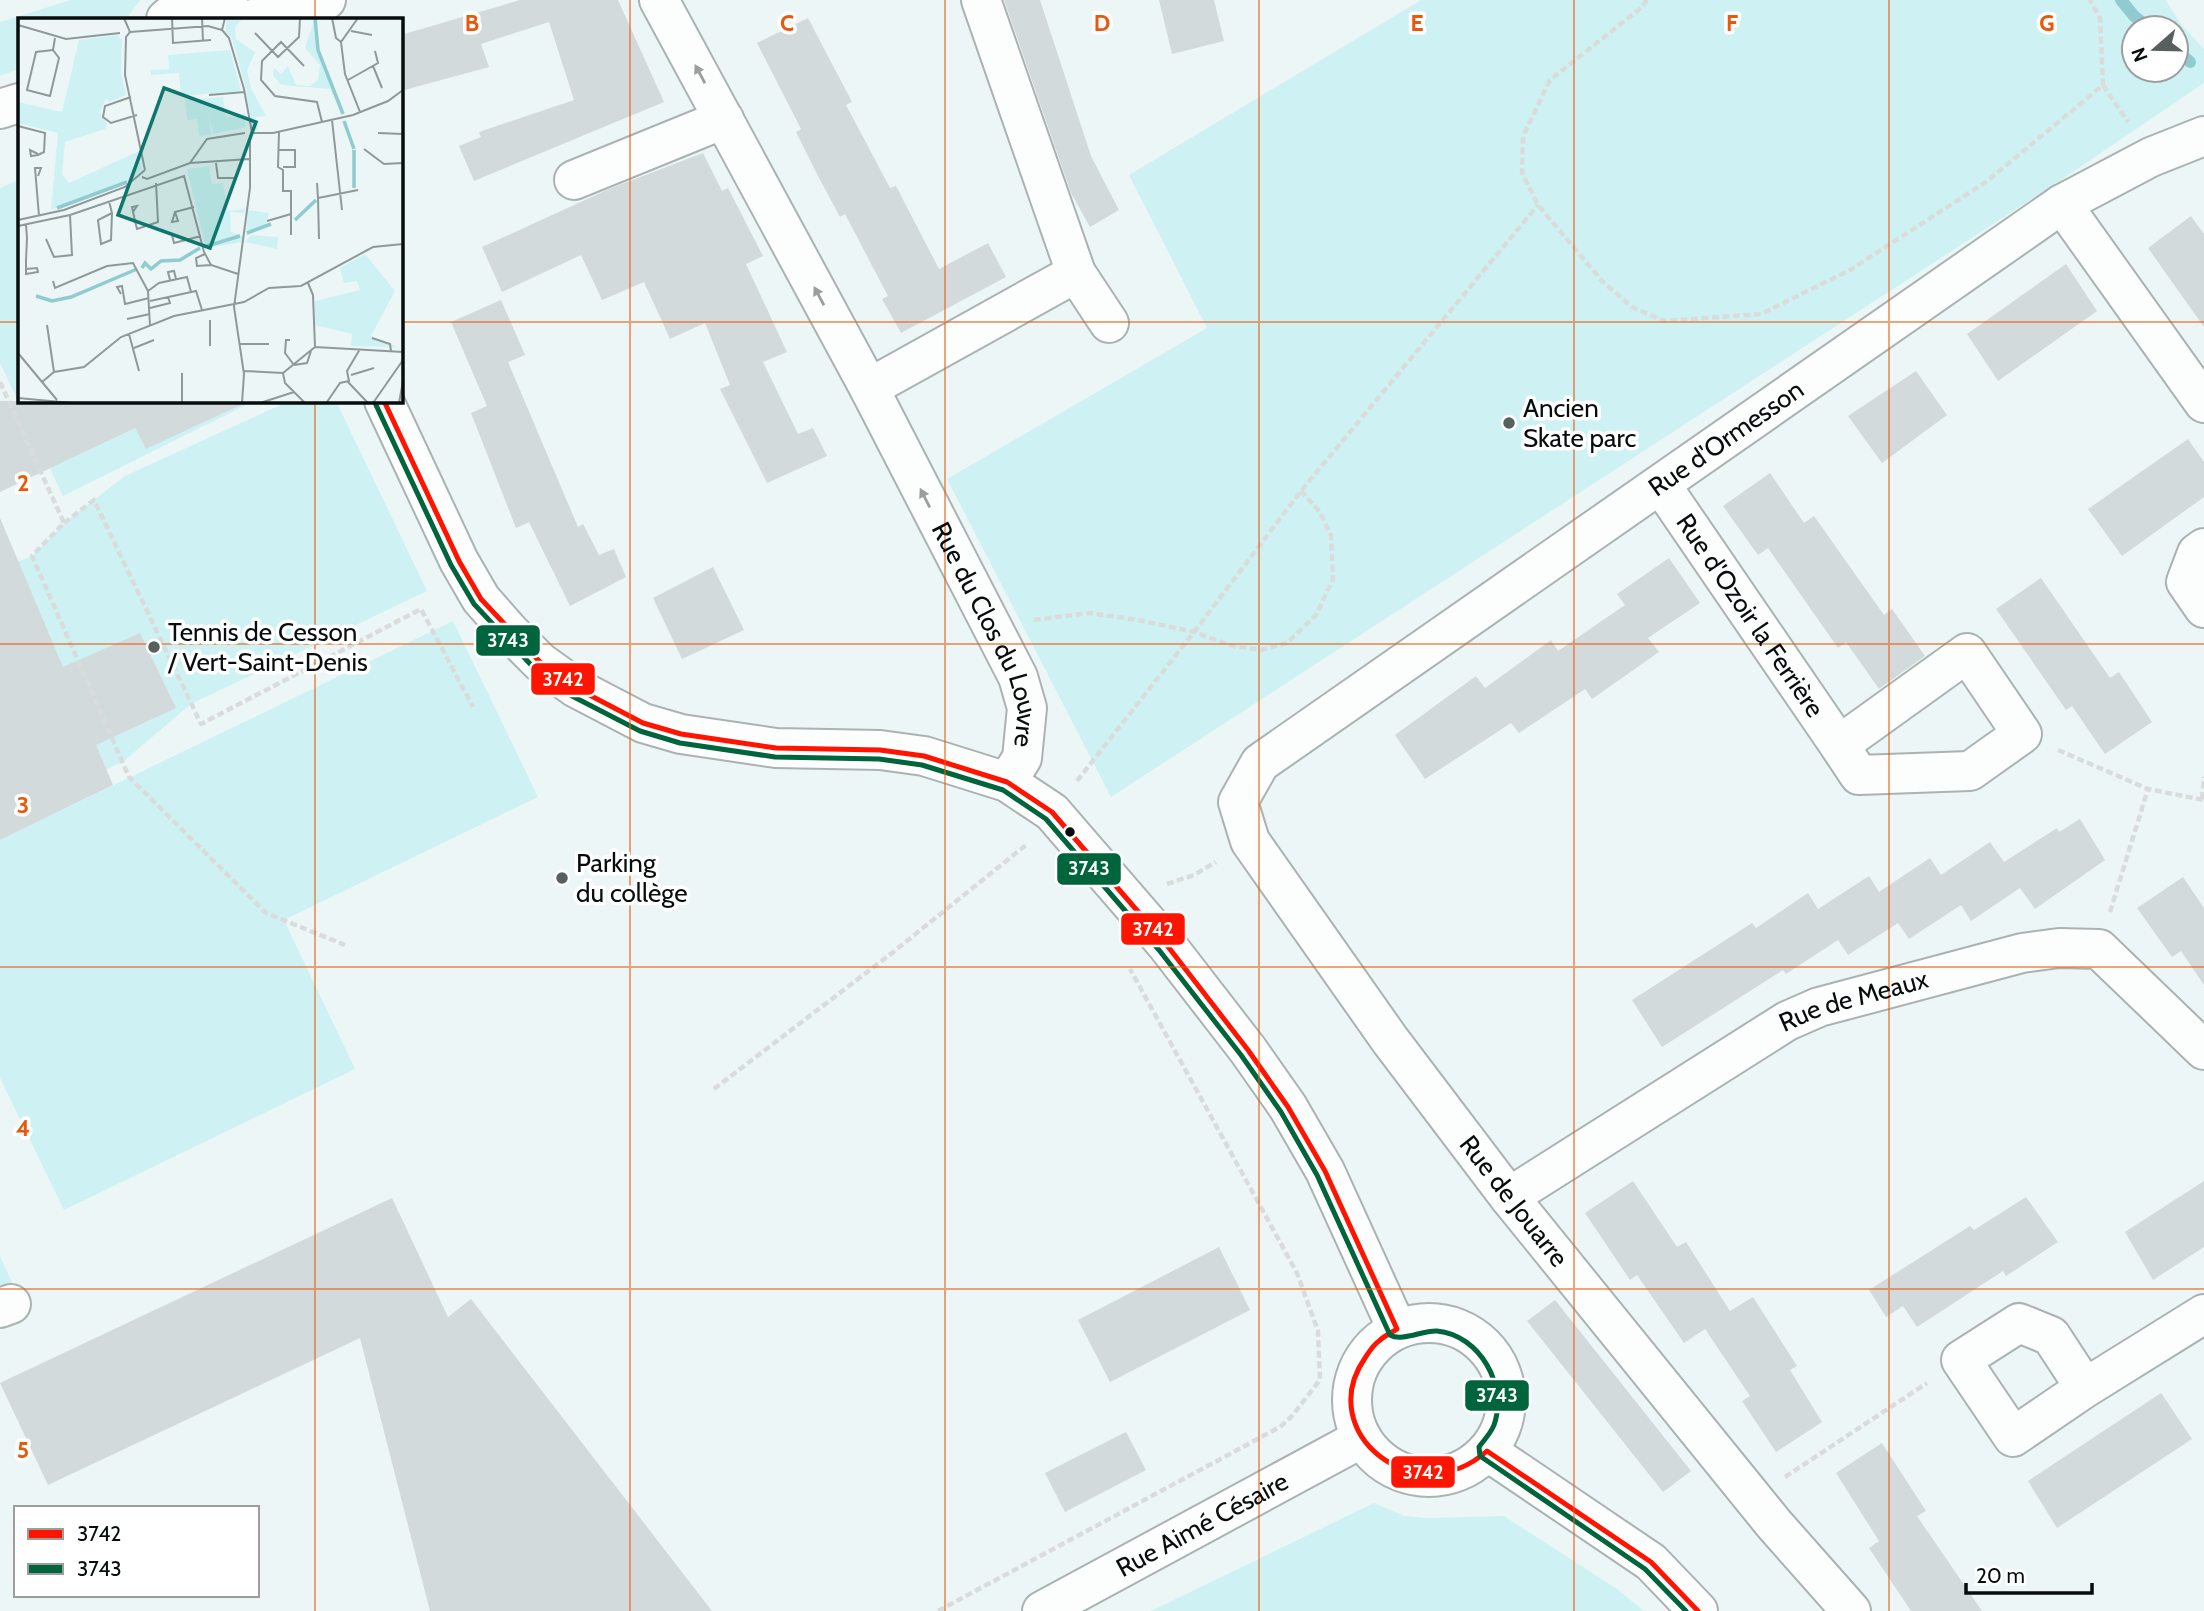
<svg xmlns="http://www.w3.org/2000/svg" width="2204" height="1611" viewBox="0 0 2204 1611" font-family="Cabin,sans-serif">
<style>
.green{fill:#cef2f4;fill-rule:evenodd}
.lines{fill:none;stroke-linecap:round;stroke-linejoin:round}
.stream{stroke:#90cbd0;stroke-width:12}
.building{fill:#d3dadb}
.minor-casing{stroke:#abb2b2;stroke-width:42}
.path{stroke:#dadcdc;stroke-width:4.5;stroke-dasharray:7 3.5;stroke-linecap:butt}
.minor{stroke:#fcfefe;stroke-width:38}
.bus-1-casing{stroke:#fff;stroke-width:10}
.bus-2-casing{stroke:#fff;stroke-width:10}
.bus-1{stroke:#ff1400;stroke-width:5}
.bus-2{stroke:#00643c;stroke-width:5}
.oneway{fill:#9a9e9e}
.grid{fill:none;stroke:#e8590c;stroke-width:2;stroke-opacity:0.55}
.poi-dot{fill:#575f5f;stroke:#fff;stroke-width:2.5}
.bus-dot{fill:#070d0d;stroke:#fff;stroke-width:2.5}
.labels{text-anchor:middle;stroke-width:7;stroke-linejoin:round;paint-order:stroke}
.poi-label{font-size:26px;fill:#070d0d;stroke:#fff;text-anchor:start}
.street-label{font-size:26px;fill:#070d0d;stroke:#fff}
.inset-river{fill:none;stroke:#90cbd0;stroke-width:3.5}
.inset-road{fill:none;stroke:#909999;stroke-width:2}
.view{fill:#0f766e;fill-opacity:0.15;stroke:#0f766e;stroke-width:3.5}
.inset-edge{fill:none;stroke:#070d0d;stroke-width:3.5}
.grid-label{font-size:23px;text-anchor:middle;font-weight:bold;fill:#e8590c;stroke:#fff;stroke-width:7;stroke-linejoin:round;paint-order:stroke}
.line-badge{stroke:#fff;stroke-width:2.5}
.badge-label{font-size:19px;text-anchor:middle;font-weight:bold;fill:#fff}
</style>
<rect width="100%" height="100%" fill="#ecf6f6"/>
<path class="green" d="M71 0H140L126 19H19V69L0 76V22Z
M1421 0H2166L2180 23 2204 49V83L2061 180 1111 797 947 479 1207 328 1129 175ZM2134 28H2176V70H2134Z
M19 180V401H254L63 496 0 363V188Z
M289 401H336L427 591 191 704 124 761 0 821V569L32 556 68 520 125 476Z
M453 621 538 797 284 920 355 1069 64 1210 0 1078V840Z
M0 1256 23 1307 0 1318Z
M1374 1503 1405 1516 1428 1518 1504 1516 1617 1589 1644 1611H1151Z"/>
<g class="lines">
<path class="stream" d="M2121 0 2134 16 2149 28
M2176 50 2190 62"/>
</g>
<path class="building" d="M520 0H618L664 102 474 181 459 146 481 137 479 132 574 100 549 22 481 44 489 67 401 91V35Z
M1004 0H1040L1091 156 1119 210 1090 227 1071 193Z
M1159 0H1214L1224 41 1172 54Z
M808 18 852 102 846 105 890 188 896 186 939 269 988 243 1006 277 901 333 882 299 888 296 845 214 840 217 818 176 796 132 801 129 757 43Z
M703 153 722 191 728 188 763 256 746 264 787 352 763 362 798 434 813 428 827 456 767 483 720 389 730 385 705 323 670 339 644 282 602 300 581 255 502 292 482 247 609 189Z
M2191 216 2204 234V327L2148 248Z
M2066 264 2097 311 1998 381 1967 334Z
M501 300 525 355 508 362 578 527 583 524 599 555 614 549 626 577 570 606 529 522 516 528 471 413 487 406 451 322Z
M1916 371 1947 415 1882 463 1848 416Z
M0 401H249L146 449 135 428 0 492Z
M2188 439 2204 462V497L2122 556 2088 509Z
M1770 473 1804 523 1814 516 1884 615 1892 609 1925 656 1879 689 1846 642 1838 648 1768 548 1758 555 1723 506Z
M0 518 63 667 140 633 176 708 96 745 113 785 0 840Z
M1669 558 1700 603 1648 638 1659 652 1592 699 1585 689 1519 733 1511 723 1425 779 1395 735 1476 676 1485 688 1551 640 1558 651 1625 605 1617 594Z
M713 567 744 630 682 659 653 598Z
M2041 578 2110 678 2119 672 2152 722 2105 754 2072 706 2066 710 1996 609Z
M2080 819 2105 860 2035 909 2020 888 1971 921 1961 905 1909 939 1898 923 1848 955 1838 940 1786 974 1783 970 1662 1047 1632 1000 1752 923 1756 928 1808 893 1818 909 1869 876 1879 892 1930 858 1941 875 1990 842 2004 862 2057 828 2059 832Z
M2183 877 2204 908V985L2181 951 2172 957 2137 908Z
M1633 1181 1677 1247 1686 1242 1730 1311 1753 1297 1797 1366 1790 1370 1822 1422 1776 1452 1742 1401 1750 1396 1705 1329 1684 1343 1637 1275 1630 1280 1585 1213Z
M2204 1181V1247L2153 1280 2125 1232Z
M2026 1197 2058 1242 2006 1276 2003 1271 1917 1327 1903 1306 1886 1317 1869 1290 1970 1226 1974 1230Z
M392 1198 448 1317 471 1299 712 1611H430L360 1338 48 1485 0 1383Z
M1219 1247 1250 1310 1110 1382 1078 1320Z
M1555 1300 1691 1471 1663 1492 1527 1321Z
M2161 1393 2192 1439 2057 1528 2028 1481Z
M1126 1432 1146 1470 1065 1512 1045 1473Z
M1882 1443 1926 1511 1917 1516 1982 1611H1911L1869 1548 1879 1541 1836 1473Z"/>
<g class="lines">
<g class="minor-casing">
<g id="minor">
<path id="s1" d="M659 0 869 388 1018 677 1027 708 1022 758 1007 782"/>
<path d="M166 19C187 0 219 1 240 19"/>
<path d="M253 19 326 0"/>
<path d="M0 109 19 103"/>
<path d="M574 180 724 119"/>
<path d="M2062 204 2204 403"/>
<path d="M1076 273 1109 323"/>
<path d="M869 388 1076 273 981 0"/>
<path d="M384 401 459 561 481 599 510 632 540 662 576 688 643 723 681 734 776 748 880 750 924 756 1007 782 1052 812 1166 944 1248 1050 1288 1107 1325 1171 1397 1329"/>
<path id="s2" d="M1661 485 1839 745 1967 653 2022 734 1970 771 1859 775 1839 745"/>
<path d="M2204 548 2197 553 2186 582 2204 608"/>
<path id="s3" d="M1509 1197 1787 1021 1819 1007 2022 953 2059 948 2099 949 2204 1050"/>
<path d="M0 1308 11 1304"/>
<circle cx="1429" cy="1400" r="77"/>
<path d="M2085 1388 2051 1336 2019 1323 1961 1360 2013 1437 2085 1388 2204 1314"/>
<path d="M1487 1451 1651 1562 1698 1611"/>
<path id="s4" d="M1042 1611 1362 1438"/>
<path id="s5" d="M1851 1611 1774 1524 1509 1197 1390 1040 1250 841 1238 802 1260 763 2062 204 2151 157 2204 136"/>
</g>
</g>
<path class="path" d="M1647 0 1641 8 1550 80 1523 136 1522 173 1538 205 1602 281 1632 307 1664 321 1761 314 1850 270 1986 182 2103 85 2100 18 2090 0
M2103 85 2128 122
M0 382 64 523 32 556 129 777 266 913 345 945
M64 523 94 500 201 724 421 609 473 707
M1034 620 1089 613 1138 620 1194 632 1233 646 1261 650 1287 643 1316 615 1333 579 1331 536 1320 512 1301 491
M2058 750 2148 789 2204 800
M1077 781 1194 632 1301 491 1538 205
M2202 799 2204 777
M1167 884 1194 875 1216 862
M2110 912 2148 789
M714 1089 892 953 1026 845
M1785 1477 1927 1383
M938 1611 1280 1427 1291 1417 1320 1380 1318 1331 1297 1273 1130 969"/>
<use href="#minor" class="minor"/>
<g class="bus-1-casing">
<path id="bus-1" d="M384 401 459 561 481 599 540 662 576 688 643 723 681 734 776 748 880 750 924 756 1007 782 1052 812 1166 944 1248 1050 1288 1107 1325 1171 1397 1329C1391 1333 1384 1336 1379 1341 1373 1345 1369 1352 1365 1358 1313 1433 1416 1514 1487 1451L1651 1562 1698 1611"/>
</g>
<g class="bus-2-casing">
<path id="bus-2" d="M376 405 451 565 474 604 534 668 572 696 640 731 680 743 775 757 879 759 922 765 1003 790 1046 819 1159 950 1241 1055 1281 1112 1317 1175 1390 1335C1402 1342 1423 1330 1437 1331 1480 1335 1508 1386 1494 1425 1491 1433 1484 1440 1479 1447L1480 1456 1645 1569 1686 1611"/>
</g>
<use href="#bus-1" class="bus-1"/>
<use href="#bus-2" class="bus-2"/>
</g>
<defs><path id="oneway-solid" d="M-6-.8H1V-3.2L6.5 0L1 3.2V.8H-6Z" transform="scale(1.75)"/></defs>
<g class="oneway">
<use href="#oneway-solid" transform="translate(700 74) rotate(-118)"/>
<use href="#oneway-solid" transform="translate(819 296) rotate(-118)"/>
<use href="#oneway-solid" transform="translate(925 498) rotate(-117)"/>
</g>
<path class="grid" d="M315 0V19M630 0V1611M945 0V1611M1259 0V1611M1574 0V1611M1889 0V1611M0 322H19M401 322H2204M315 401V1611M0 644H2204M0 967H2204M0 1289H2204"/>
<g class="poi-dot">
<circle cx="1509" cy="423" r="7"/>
<circle cx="154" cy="647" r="7"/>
<circle cx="562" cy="878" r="7"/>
</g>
<circle class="bus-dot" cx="1070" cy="832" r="6"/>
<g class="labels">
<g class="poi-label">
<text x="1523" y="417">Ancien<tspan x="1523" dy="30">Skate parc</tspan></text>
<text x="168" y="641">Tennis de Cesson<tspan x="168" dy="30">/ Vert-Saint-Denis</tspan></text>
<text x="576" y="872">Parking<tspan x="576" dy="30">du collège</tspan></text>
</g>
<g class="street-label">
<text dy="9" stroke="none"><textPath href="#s5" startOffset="1631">Rue d'Ormesson</textPath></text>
<text dy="9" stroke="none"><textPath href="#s2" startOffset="158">Rue d'Ozoir la Ferrière</textPath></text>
<text dy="9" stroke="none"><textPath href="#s1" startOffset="716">Rue du Clos du Louvre</textPath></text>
<text dy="9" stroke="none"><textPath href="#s3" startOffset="399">Rue de Meaux</textPath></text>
<text transform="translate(1514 1201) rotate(52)" y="9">Rue de Jouarre</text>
<text dy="9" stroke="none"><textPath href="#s4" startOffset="182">Rue Aimé Césaire</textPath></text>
</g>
</g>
<g transform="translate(18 18)">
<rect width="385" height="385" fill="#ecf6f6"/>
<path d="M209 0H225L217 9 218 21 237 34 229 53 233 70 248 98 237 99 241 114 234 110 228 71 214 20 207 13ZM297 0 300 32 322 98 312 71 263 67 255 57 256 50 263 56 270 48 278 67 292 68 300 62 302 47 287 30ZM99 17 104 22 103 55 108 77 91 84 88 81 82 94 89 106 87 111 47 124 44 156 51 165 121 133 123 151 111 164 33 192 40 115 0 105V84L44 94 61 22ZM212 32 223 73 163 78 161 55 133 57V52L151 51 150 37ZM205 79 208 99 227 95 228 109 195 116 191 95 193 117 181 118 179 101 169 102 167 82ZM191 148 194 166 205 165 210 193 227 191 226 195 212 194 213 214 225 218V224L188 230 169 151ZM230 192 251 195 248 207 228 218ZM233 217 260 219 259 231 227 224ZM347 236 377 273 353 318 380 329 333 328 334 316 297 307V283L342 272 339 263 326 265 322 250Z" fill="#cef2f4"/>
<path class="inset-river" d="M297 0 300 32 325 96M326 103 336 131M336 132V170M39 190 109 164M277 202 298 182M229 215 253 206M189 228 222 218M124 250 127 245 133 251 143 243 162 242 182 230M18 278 34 283 53 279 119 251"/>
<path class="inset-road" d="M106 0 112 14 108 19 107 57 127 152M154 0 155 25 193 22M184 0 185 23M207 0 204 12 211 20 226 71 234 115M314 0 318 20 323 24M340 0 323 24 327 56 342 94M0 7 48 21 102 15M333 13 354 17M112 14 190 8 204 12M237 15 260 39 281 19 282 0M35 32 18 34 9 72 32 78 41 40 35 32 37 20M286 48 263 24 244 43 243 62 257 78 299 84 304 104M355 48 364 70M330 62 360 45 357 33M191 77 227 74M113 79 87 88 85 99 93 105 119 97M314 102 324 192M0 108 27 115 26 134 20 137 13 138 12 132 20 136M261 114 260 149 265 152V173H273V217M234 115H255L335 97 370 83 385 72M360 115 385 116M346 131 366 146 385 145M261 132H277V149H265M172 145 189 121 227 115M198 145 200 160H219M20 158 23 150H17L21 198M124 159 129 161 172 145 231 141M299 165 300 180 340 172M300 180 301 221M91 183 94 195 93 222 83 226 80 202 94 195M115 194 119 188 114 189 117 203 119 211 140 204 138 165M157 194 154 204 160 203 157 194 176 189M0 202 46 192 107 169 127 152M249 203 273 196M8 207 9 220 8 242V256L20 254 19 250 8 251M0 208 52 197 166 158 186 234 193 247 220 256M154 217 156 225 183 218M28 221 36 239 54 237 52 197M187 236 178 240 179 248 193 247M152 262 150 254 156 253 158 261M35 263 37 270 89 248 115 245 130 273 132 308M290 265 295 277 297 329M130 273 141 265 169 259 173 274M103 276 99 269 104 268 107 286 131 280M132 283 178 273 184 292M132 290 152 285 150 279M109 301 132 296M192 302V328M29 307 36 354M111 316 121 353M354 320 372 326 373 333M272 322H268L267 335 276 347M221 326H251M116 330 136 322M0 335 39 382M276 347 289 345 293 333M226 353 265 355 297 329 385 334M265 355 267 365 287 385M333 357 356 350M24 364 36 354 66 349 103 319 156 298 226 284 251 270 283 268 355 229 385 226M330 364 350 385M0 380 54 385M309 384 322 365 331 363 329 353 342 331M164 385V355M224 385 226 356 216 289 232 170V117M242 385 276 374M355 385 385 342M381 385 385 363"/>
<path class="view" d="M146 70 238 104 192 230 100 197Z"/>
<rect width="385" height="385" class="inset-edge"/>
</g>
<g class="grid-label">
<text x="472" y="31">B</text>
<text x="787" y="31">C</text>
<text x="1102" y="31">D</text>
<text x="1417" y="31">E</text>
<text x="1732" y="31">F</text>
<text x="2047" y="31">G</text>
<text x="23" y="491">2</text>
<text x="23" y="813">3</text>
<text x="23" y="1136">4</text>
<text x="23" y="1458">5</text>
</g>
<g class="line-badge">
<rect x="475" y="624" width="66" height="33" rx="7" fill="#00643c"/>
<rect x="530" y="662" width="66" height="34" rx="7" fill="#ff1400"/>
<rect x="1056" y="852" width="66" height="34" rx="7" fill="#00643c"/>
<rect x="1120" y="912" width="66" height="34" rx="7" fill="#ff1400"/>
<rect x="1464" y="1379" width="66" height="33" rx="7" fill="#00643c"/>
<rect x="1390" y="1455" width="66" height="34" rx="7" fill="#ff1400"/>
</g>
<g class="badge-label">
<text x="508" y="647">3743</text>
<text x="563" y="686">3742</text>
<text x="1089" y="875">3743</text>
<text x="1153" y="936">3742</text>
<text x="1497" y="1402">3743</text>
<text x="1423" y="1479">3742</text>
</g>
<rect x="14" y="1506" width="245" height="91" fill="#ffffff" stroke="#9c9e9e" stroke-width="2"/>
<rect x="28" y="1529" width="35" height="10" fill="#ff1400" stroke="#9c9e9e" stroke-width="2"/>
<text x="77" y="1541" font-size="21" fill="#070d0d">3742</text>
<rect x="28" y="1564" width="35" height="10" fill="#00643c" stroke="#9c9e9e" stroke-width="2"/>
<text x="77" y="1576" font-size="21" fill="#070d0d">3743</text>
<g transform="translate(2155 49) rotate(250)"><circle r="33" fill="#ffffff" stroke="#9c9e9e" stroke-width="2"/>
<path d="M0-5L12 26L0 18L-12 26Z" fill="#575f5f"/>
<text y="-10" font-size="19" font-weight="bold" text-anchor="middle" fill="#070d0d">N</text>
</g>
<path d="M1966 1583v10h126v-10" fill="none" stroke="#070d0d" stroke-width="3.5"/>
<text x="1976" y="1583" font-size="21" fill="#070d0d" stroke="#ffffff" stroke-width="5" paint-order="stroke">20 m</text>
</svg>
